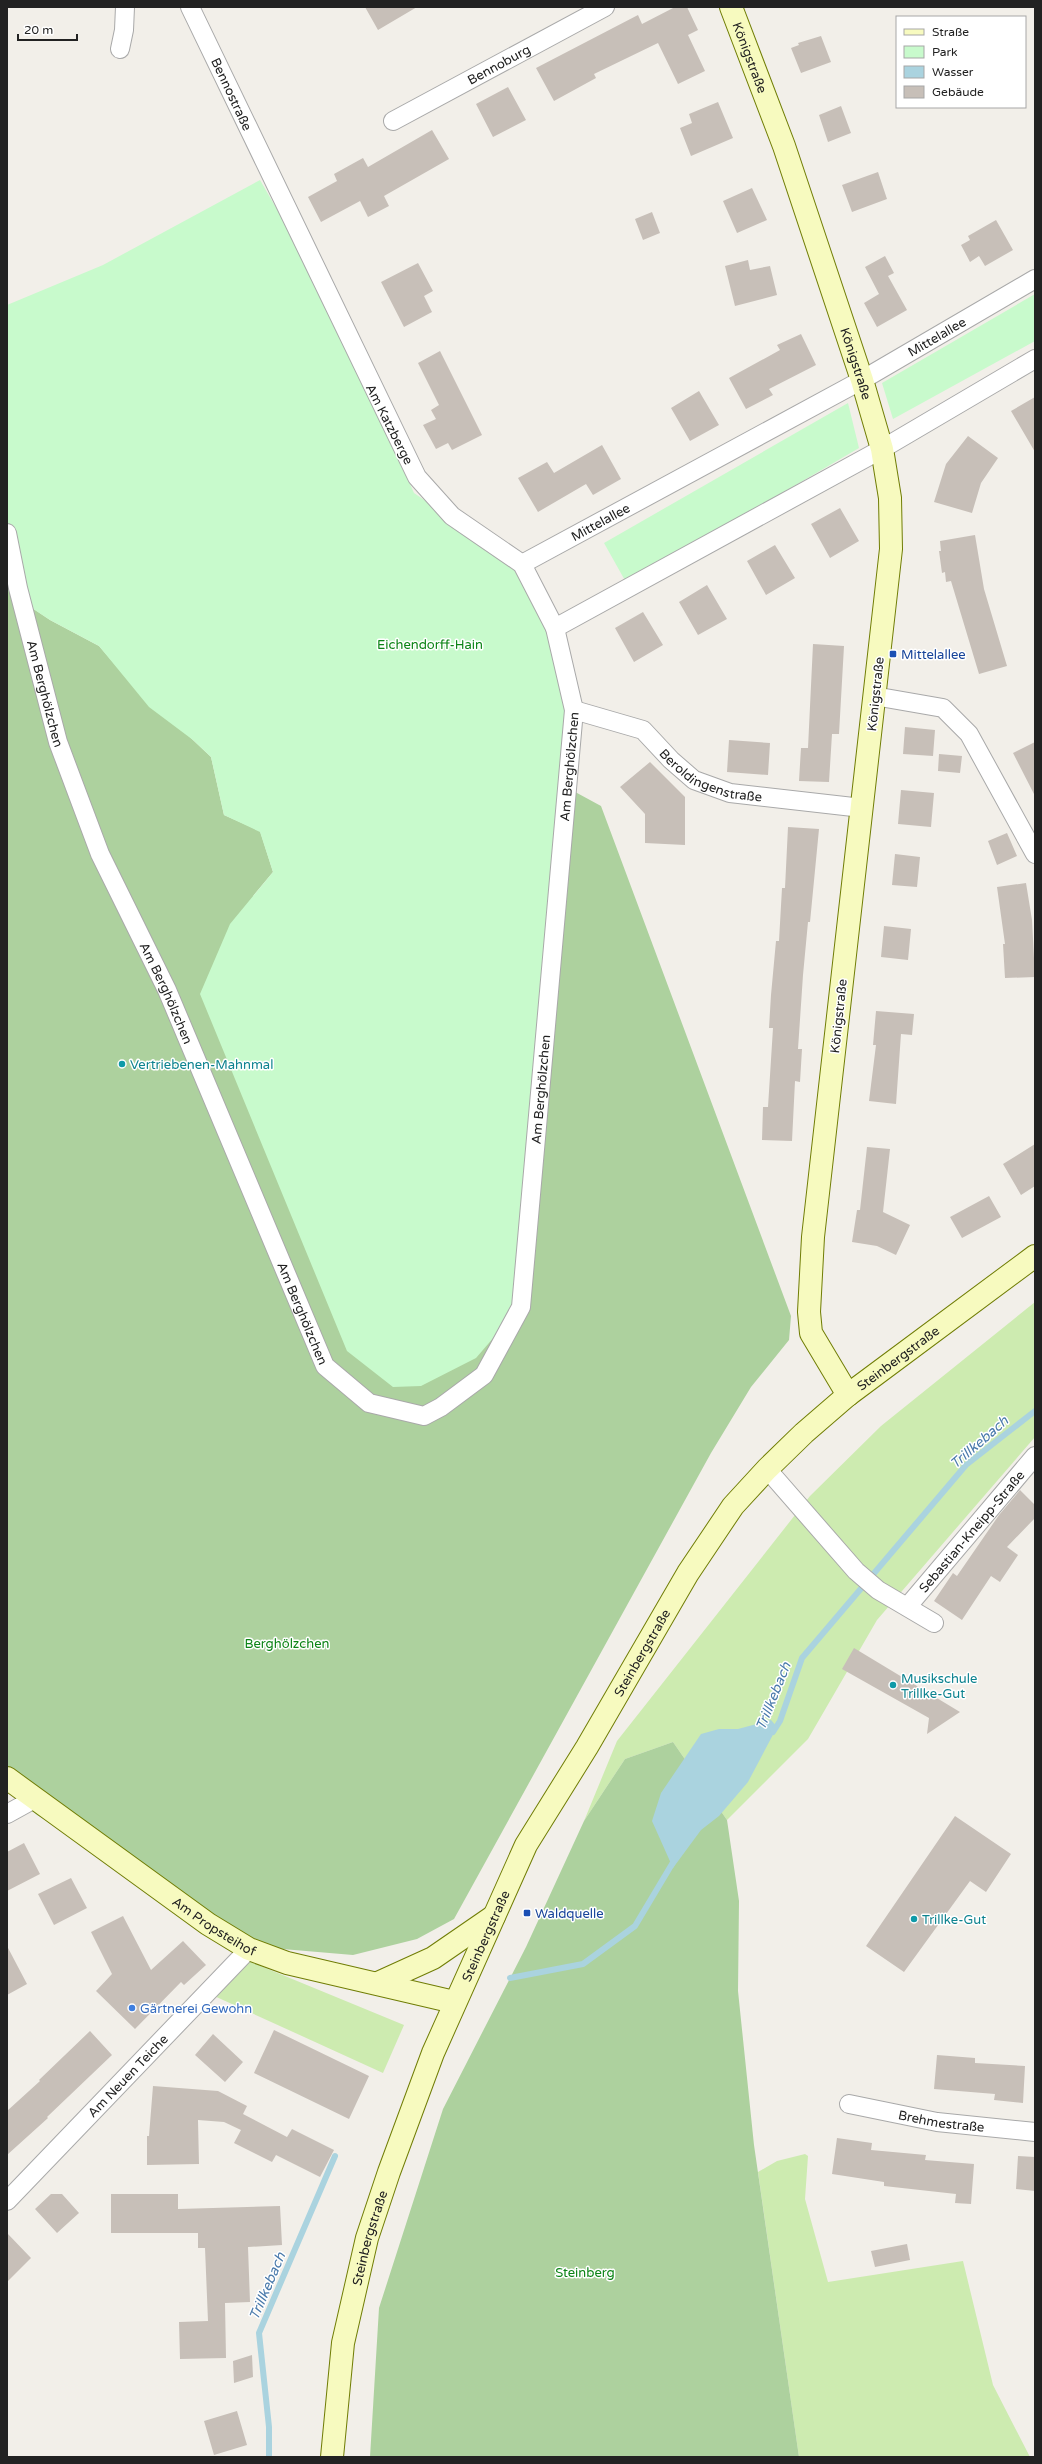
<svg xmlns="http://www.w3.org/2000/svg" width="1042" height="2464" viewBox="0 0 1042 2464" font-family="'Varela Round',sans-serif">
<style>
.grass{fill:#cdebb0}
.forest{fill:#add19e}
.park{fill:#c8facc}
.water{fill:#aad3df}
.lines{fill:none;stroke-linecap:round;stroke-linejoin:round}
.stream{stroke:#aad3df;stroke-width:6}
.building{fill:#c7bfb8}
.street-casing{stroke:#a9a9a9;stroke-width:20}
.secondary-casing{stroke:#707d05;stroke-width:24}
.street{stroke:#fff;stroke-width:18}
.secondary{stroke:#f7fabf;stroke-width:22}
.transit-dot{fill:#1a4fb4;stroke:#fff;stroke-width:1.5}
.culture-dot{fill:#0f9aa8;stroke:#fff;stroke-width:1.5}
.shop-dot{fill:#3f7fe0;stroke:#fff;stroke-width:1.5}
.labels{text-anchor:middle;stroke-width:3;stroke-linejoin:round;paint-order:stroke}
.street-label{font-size:13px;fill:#222;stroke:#fff}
.park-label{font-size:13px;fill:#0c8416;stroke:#fff}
.transit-label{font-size:13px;fill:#164399;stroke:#fff;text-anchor:start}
.culture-label{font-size:13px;fill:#0d838f;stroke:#fff;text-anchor:start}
.shop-label{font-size:13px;fill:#366cbe;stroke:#fff;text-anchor:start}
.water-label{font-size:14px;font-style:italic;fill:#4a7aab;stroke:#fff}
</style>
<rect width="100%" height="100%" fill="#f2efe9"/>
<path class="grass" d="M1035 1302V1437L877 1620 808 1739 727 1820 673 1742 625 1759 584 1821 617 1741 810 1496 881 1426Z
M246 1960 404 2025 383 2073 212 1995Z
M805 2154 808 2156 805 2199 828 2282 963 2261 993 2385 1030 2457H799L758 2172 777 2161Z"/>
<path class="forest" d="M7 582 10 593 50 620 99 646 124 675 211 757 224 815 260 831 273 872 253 896 566 787 601 806 791 1316 789 1340 751 1387 711 1453 454 1919 417 1939 353 1955 259 1947 37 1815 7 1791Z
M673 1742 727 1820 739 1901 738 1991 754 2145 799 2457H370L379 2308 443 2109 526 1947 584 1821 625 1759Z"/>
<path class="park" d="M260 180 282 218 369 394 414 493 520 565 554 629 572 710 520 1307 476 1358 421 1386 393 1387 347 1351 200 994 230 924 273 872 260 832 224 815 211 757 193 740 149 707 99 646 50 620 9 593 7 582V305L103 265Z
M1035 294V341L893 419 882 383Z
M848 403 859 448 627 584 604 543Z"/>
<path class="water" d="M771 1720 777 1727 748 1782 719 1816 701 1830 673 1868 652 1821 661 1793 701 1734 719 1729H738Z"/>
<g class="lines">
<path class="stream" d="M773 1732 780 1721 802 1658 966 1465 1035 1411
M510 1978 583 1964 635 1926 675 1859
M269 2457V2427L259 2333 335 2156"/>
</g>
<path class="building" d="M365 7H417L378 30Z
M675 7H687L698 30 688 35 705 71 678 84 658 43 594 74 596 78 554 101 536 68 638 15 642 24Z
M821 36 831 62 801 73 791 48 799 45 798 43Z
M508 87 526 120 493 137 476 104Z
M718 102 733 138 691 156 680 128 692 123 689 114Z
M841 106 851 133 828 142 819 115Z
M432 130 449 159 384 196 389 206 368 217 360 201 321 222 308 197 337 181 334 174 363 158 368 167Z
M878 172 887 199 852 212 842 185Z
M752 188 767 220 737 233 723 201Z
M652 212 660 233 643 240 635 219Z
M996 220 1013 250 985 266 979 256 970 262 961 245 970 240 968 236Z
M885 256 894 273 888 276 907 310 877 327 864 303 879 294 865 267Z
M748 260 750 270 770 266 777 295 735 306 725 266Z
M418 263 433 291 424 296 432 312 404 327 381 282Z
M801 334 816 365 769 389 773 395 746 409 729 378 780 350 777 345Z
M440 351 482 435 452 450 448 443 436 449 423 425 436 419 431 410 439 405 418 363Z
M699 391 719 425 690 441 671 408Z
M1035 397V452L1011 411Z
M968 436 998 458 981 483 972 513 934 502 946 464Z
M602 445 621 479 593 495 586 484 538 512 518 478 547 462 554 473Z
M840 508 859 541 830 558 811 524Z
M975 535 984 589 1007 666 979 674 951 581 946 582 945 572 942 573 939 551H941L940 541Z
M775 545 795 578 766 595 747 561Z
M707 585 727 619 698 635 679 602Z
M643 612 663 645 634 662 615 628Z
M813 644 844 646 839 734H832L829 782 799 781 801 748H808Z
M905 727 935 730 933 756 903 754Z
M729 740 770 743 768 775 727 772Z
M1035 742V796L1013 753Z
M939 754 962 756 960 773 938 771Z
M650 762 685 797V845L645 843V814L620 787Z
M901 790 934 793 931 827 898 824Z
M788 827 819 829 810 922H808L803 975 798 1049H802L800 1082 795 1081 792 1141 762 1140 763 1107H768L773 1028H769L771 995 776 941H779L782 888H785Z
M1007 833 1017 856 997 865 988 841Z
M895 854 920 857 917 887 892 885Z
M1026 883 1032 920 1035 977 1005 978 1003 944H1005L997 887Z
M884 926 911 929 908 960 881 957Z
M876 1011 914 1014 912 1035 901 1034 896 1104 869 1101 876 1045H873Z
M1035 1144V1186L1021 1195 1003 1164Z
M867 1147 890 1149 883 1212 910 1225 896 1255 877 1246 852 1242 857 1210H860Z
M989 1196 1001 1217 962 1238 950 1217Z
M1020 1490 1035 1505V1518L1007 1547 1018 1555 1000 1582 991 1576 962 1620 934 1601 953 1573 957 1576 999 1515Z
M854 1648 960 1712 927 1734 929 1718 842 1669Z
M955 1816 1011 1854 986 1892 970 1881 904 1972 866 1946Z
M24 1843 40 1874 7 1891V1852Z
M71 1878 87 1908 54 1925 38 1894Z
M123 1916 151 1970 183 1941 206 1965 184 1985 181 1982 135 2029 96 1991 112 1974 91 1932Z
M7 1946 27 1984 7 1995Z
M274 2030 369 2076 349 2119 254 2073Z
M90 2031 112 2055 47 2117 48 2118 7 2155V2111L40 2081 39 2080Z
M213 2034 243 2062 225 2082 195 2055Z
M937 2055 975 2058V2063L1025 2066 1023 2103 994 2100 995 2094 934 2089Z
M153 2086 218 2091 247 2106 243 2114 287 2137 292 2129 334 2150 320 2177 276 2155 272 2162 234 2143 241 2130 224 2122 198 2120 199 2164 147 2165V2136H149Z
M837 2138 872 2143 871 2150 926 2155 925 2160 974 2164 971 2204 955 2203 956 2194 884 2186V2182L832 2174Z
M1018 2156 1035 2157V2191L1016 2189Z
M51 2194H62L79 2213 57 2233 35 2209Z
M111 2194H178V2209L280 2206 282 2245 248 2247 250 2302 225 2303 226 2358 180 2359 179 2322 208 2321 205 2248H198V2233H111Z
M7 2233 31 2258 7 2282Z
M907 2244 910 2260 875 2267 871 2251Z
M252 2355 253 2377 234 2383 233 2361Z
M237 2411 247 2445 214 2455 204 2421Z"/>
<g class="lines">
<g class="street-casing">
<g id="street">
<path d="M120 49 124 30 125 7"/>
<path id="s1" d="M393 121 605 7"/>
<path id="s2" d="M7 533 18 588 58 742 100 854 167 990 325 1366 369 1403 424 1416 441 1407 484 1375 521 1307 574 710 555 628 522 564 452 516 417 477 190 7"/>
<path id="s3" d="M522 564 862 380 1035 279"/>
<path d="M555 628 882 449 1035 359"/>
<path d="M874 696 943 708 969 734 1035 854"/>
<path id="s4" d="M574 710 643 730 671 760 694 780 730 793 862 808"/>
<path d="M767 1469 856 1571 878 1590 934 1623"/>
<path id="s5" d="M908 1606 1035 1456"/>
<path d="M7 1814 36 1798"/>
<path id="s6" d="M849 2104 937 2122 1035 2132"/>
<path id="s7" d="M7 2201 249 1949"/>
</g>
</g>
<g class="secondary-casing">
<g id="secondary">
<path id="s8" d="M731 7 784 146 862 380 882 449 890 498 891 549 813 1237 809 1312 811 1333 848 1395"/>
<path id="s9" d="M7 1778 208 1924 249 1949 287 1963 454 2002"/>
<path d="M378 1983 433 1958 494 1916"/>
<path id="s10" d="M332 2457 343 2343 367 2238 389 2172 433 2053 526 1845 587 1747 688 1573 733 1506 767 1469 804 1433 848 1395 1035 1256"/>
</g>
</g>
<use href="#street" class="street"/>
<use href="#secondary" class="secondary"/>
</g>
<g class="transit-dot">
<rect x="889" y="650" width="8" height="8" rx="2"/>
<rect x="523" y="1909" width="8" height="8" rx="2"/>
</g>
<g class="culture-dot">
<circle cx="122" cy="1064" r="4"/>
<circle cx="893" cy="1685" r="4"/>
<circle cx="914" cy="1919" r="4"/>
</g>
<circle class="shop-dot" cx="132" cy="2008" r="4"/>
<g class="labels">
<g class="street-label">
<text dy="5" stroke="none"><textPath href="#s8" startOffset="54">Königstraße</textPath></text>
<text dy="5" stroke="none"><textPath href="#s1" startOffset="120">Bennoburg</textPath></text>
<text transform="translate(232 94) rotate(65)" y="5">Bennostraße</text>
<text dy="5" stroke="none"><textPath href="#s3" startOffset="473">Mittelallee</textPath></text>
<text dy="5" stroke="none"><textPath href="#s8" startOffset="378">Königstraße</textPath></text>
<text transform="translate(390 424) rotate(63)" y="5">Am Katzberge</text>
<text dy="5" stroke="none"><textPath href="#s3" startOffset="89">Mittelallee</textPath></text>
<text dy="5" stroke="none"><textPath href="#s2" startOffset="165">Am Berghölzchen</textPath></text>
<text transform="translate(875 694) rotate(-84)" y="5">Königstraße</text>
<text dy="5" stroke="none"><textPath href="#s2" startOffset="1701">Am Berghölzchen</textPath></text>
<text dy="5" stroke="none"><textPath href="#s4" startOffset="157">Beroldingenstraße</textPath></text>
<text dy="5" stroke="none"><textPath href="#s2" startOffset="489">Am Berghölzchen</textPath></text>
<text transform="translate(838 1016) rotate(-84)" y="5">Königstraße</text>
<text dy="5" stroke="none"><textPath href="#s2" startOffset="1377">Am Berghölzchen</textPath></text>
<text dy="5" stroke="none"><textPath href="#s2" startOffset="837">Am Berghölzchen</textPath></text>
<text dy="5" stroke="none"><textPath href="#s10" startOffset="1266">Steinbergstraße</textPath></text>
<text dy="5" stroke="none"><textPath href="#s5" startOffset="98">Sebastian-Kneipp-Straße</textPath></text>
<text dy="5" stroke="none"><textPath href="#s10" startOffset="871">Steinbergstraße</textPath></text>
<text dy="5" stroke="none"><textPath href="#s9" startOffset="255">Am Propsteihof</textPath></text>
<text dy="5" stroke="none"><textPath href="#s10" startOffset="547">Steinbergstraße</textPath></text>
<text dy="5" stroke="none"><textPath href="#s7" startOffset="174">Am Neuen Teiche</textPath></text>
<text dy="5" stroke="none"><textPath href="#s6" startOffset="94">Brehmestraße</textPath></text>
<text dy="5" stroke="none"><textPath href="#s10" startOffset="223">Steinbergstraße</textPath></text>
</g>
<g class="park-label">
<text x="430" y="649">Eichendorff-Hain</text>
<text x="287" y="1648">Berghölzchen</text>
<text x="585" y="2277">Steinberg</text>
</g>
<g class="transit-label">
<text x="901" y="659">Mittelallee</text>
<text x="535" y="1918">Waldquelle</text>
</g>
<g class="culture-label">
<text x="130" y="1069">Vertriebenen-Mahnmal</text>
<text x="901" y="1683">Musikschule<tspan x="901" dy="15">Trillke-Gut</tspan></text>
<text x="922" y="1924">Trillke-Gut</text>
</g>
<g class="shop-label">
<text x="140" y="2013">Gärtnerei Gewohn</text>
</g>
<g class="water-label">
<text transform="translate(979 1442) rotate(-41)" y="5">Trillkebach</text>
<text transform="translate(773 1696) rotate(-68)" y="5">Trillkebach</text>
<text transform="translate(267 2286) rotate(-67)" y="5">Trillkebach</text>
</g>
</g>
<rect width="1042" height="2464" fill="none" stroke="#222222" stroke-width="16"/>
<rect x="896" y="16" width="130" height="92" fill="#ffffff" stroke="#a7a7a7"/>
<rect x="904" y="29" width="20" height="6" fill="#f7fabf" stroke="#a7a7a7"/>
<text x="932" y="36" font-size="12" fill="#222222">Straße</text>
<rect x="904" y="46" width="20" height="12" fill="#c8facc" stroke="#a7a7a7"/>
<text x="932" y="56" font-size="12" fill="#222222">Park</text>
<rect x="904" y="66" width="20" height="12" fill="#aad3df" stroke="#a7a7a7"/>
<text x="932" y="76" font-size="12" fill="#222222">Wasser</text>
<rect x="904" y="86" width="20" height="12" fill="#c7bfb8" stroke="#a7a7a7"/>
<text x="932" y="96" font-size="12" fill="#222222">Gebäude</text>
<path d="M18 34v6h59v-6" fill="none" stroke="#222222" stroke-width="2"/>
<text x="24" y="34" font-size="12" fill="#222222" stroke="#ffffff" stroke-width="3" paint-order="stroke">20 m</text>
</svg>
